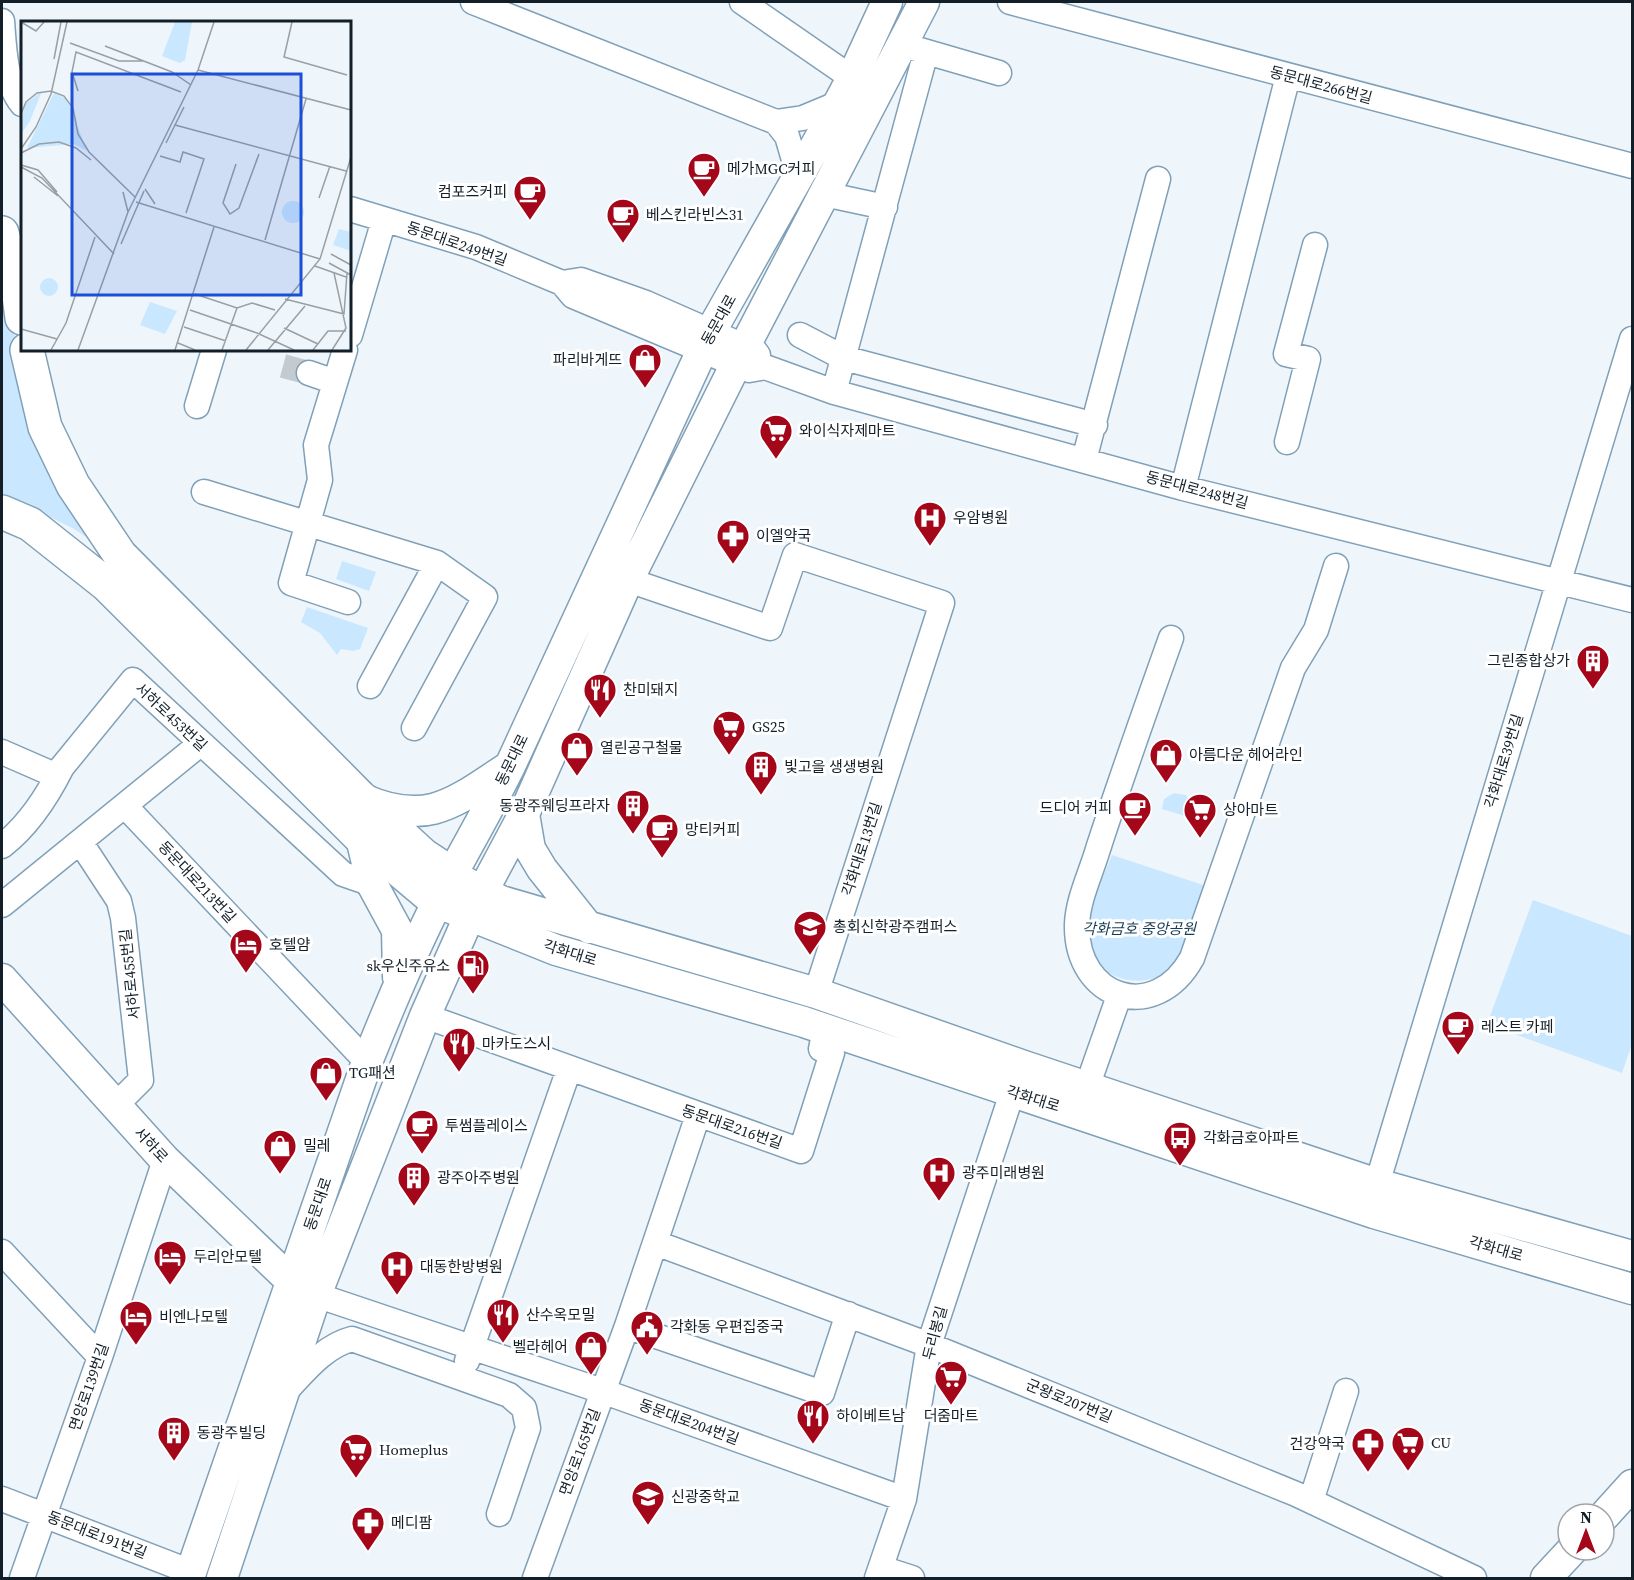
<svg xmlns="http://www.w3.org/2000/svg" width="1634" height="1580" viewBox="0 0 1634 1580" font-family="'Source Serif 4','Noto Sans KR',serif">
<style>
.green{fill:#c9e7fe}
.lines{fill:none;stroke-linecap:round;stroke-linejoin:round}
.minor-tunnel{stroke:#c3cbd1;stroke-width:24;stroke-dasharray:24 12;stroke-linecap:butt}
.minor-casing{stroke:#80a0b8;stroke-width:27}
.major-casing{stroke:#80a0b8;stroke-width:33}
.highway-casing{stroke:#80a0b8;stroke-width:36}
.minor{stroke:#fff;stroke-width:24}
.major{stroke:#fff;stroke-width:30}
.highway{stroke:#fff;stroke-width:33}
.labels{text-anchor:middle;stroke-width:6;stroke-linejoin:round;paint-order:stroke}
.street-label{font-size:15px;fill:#131f28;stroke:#fff}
.poi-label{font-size:15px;fill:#131f28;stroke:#fff;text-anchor:start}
.park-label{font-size:15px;font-style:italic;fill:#163b54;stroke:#fff}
.inset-road{fill:none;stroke:#97a0a7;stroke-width:1.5}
.view{fill:#1d4ed8;fill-opacity:0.15;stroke:#1d4ed8;stroke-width:3}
.inset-edge{fill:none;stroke:#131f28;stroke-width:3}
</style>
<rect width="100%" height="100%" fill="#eff6fb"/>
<path class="green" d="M2 261 16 345 104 549 74 529 2 493Z
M342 561 376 572 369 591 336 579Z
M307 607 368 628 360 649 353 651 341 649 337 655 320 633 301 622Z
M1174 793 1186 795 1192 806 1188 817 1162 809 1164 799Z
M1112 855 1206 886C1198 911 1193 948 1174 967 1153 987 1113 985 1096 961 1091 954 1087 934 1087 925 1087 912 1106 870 1112 855Z
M1533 900 1632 936V1044L1622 1073 1487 1024Z"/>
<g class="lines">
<path class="minor-tunnel" d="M283 366 309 373"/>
<g class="minor-casing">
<path id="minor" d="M473 2 776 122
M742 2 852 78
M1010 2 1632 166
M2 21C4 47 5 84 22 104
M913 48 999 73
M799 177 787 136 776 122 803 118 839 103
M824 194 885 207
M350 209 476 247 562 283 573 296 749 370 765 367 834 392 1183 488 1632 600
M562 283 581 280 646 303 755 351 758 355
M350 335 384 220
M800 335 844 358 1095 425
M345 350 316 445 320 480 291 583 348 602
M309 373 335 382
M834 392 926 52
M197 406 214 350
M1287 442 1308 359 1286 354 1315 245
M1084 460 1158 179
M1183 488 1288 76
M204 492 437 563 485 597 414 728
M628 580 770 628 795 555 942 603 816 993
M1171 638C1146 708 1121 778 1098 849 1091 873 1078 899 1077 924 1075 999 1155 1025 1192 958L1293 668 1316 630 1336 566
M370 686 437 563
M2 752 57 776
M126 807 367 1062
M81 843 119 901 123 918 141 1080 115 1106
M2 846C27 827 48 795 62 767L133 680 343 874 372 884
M2 905 200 744
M425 1016 801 1151 832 1053 821 1049 825 1029
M1081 1104 1119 996
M1377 1184 1632 339
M656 1243 929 1345 1296 1494 1474 1578
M2 1252 100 1357
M316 1295 602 1391 904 1499
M627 1326 822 1393 848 1314
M467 1361 569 1069
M285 1392C304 1372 324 1346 352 1339L509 1395 524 1408 528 1428 499 1514
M2 1499 191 1572
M1311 1501 1346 1391
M881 1568 912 1578
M22 1578 100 1357 165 1160
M535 1578 627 1326 698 1115
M877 1578 904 1499 929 1345 1012 1093"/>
</g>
<g class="major-casing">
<path id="major" d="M363 799C429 828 456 801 510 766
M524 814 530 849 542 869 589 928
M361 838 372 884 397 930 398 977
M465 882 501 901 816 993 1024 1066 1377 1184 1632 1256
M451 908 556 950 804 1022 1374 1213 1632 1289
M2 979 165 1160 292 1282 308 1290
M1604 1516 1632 1485
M189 1578 367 1062C389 1007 412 952 439 899 462 854 488 811 510 766L711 331 820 138 852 78 887 2
M222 1578 316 1295 425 1016 469 917 524 814 628 580 745 346 924 2
M1546 1578 1572 1550"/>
</g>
<g class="highway-casing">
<path id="highway" d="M2 233 18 288 22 318
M27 350 45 427 73 485 120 555 360 797 423 855 452 874
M2 512 30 524 107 585 361 838 437 902"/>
</g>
<use href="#minor" class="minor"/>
<use href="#major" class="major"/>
<use href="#highway" class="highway"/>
</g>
<defs>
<g id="cafe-pin" transform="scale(1.725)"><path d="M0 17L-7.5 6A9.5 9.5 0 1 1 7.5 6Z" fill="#a30719" stroke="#fff"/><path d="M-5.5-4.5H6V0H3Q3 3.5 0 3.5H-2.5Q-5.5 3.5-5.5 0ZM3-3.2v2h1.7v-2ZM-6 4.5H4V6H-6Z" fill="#fff"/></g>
<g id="shop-pin" transform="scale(1.725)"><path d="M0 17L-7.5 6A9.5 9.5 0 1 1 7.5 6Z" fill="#a30719" stroke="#fff"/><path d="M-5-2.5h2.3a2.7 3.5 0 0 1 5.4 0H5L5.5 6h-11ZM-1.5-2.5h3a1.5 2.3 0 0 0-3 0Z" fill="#fff"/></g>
<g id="supermarket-pin" transform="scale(1.725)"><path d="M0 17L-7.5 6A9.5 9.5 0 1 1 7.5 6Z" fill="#a30719" stroke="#fff"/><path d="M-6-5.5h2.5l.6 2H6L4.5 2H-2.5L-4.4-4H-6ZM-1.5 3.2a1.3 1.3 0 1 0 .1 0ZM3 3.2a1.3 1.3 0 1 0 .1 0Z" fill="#fff"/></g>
<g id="hospital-pin" transform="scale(1.725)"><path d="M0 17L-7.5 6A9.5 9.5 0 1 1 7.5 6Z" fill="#a30719" stroke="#fff"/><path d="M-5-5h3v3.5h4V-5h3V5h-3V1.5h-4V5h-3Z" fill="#fff"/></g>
<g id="pharmacy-pin" transform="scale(1.725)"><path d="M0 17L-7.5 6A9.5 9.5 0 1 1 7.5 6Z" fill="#a30719" stroke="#fff"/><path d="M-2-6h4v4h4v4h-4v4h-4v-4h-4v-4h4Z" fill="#fff"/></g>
<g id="building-pin" transform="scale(1.725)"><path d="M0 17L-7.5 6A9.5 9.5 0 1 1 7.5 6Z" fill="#a30719" stroke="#fff"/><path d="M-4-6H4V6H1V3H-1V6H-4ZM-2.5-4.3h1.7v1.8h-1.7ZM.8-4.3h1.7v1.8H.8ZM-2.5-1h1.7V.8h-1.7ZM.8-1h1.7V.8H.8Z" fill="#fff"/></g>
<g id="restaurant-pin" transform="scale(1.725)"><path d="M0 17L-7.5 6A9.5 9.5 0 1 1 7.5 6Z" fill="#a30719" stroke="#fff"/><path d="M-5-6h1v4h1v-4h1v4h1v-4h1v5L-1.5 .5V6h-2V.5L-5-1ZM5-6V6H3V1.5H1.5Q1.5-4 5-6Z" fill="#fff"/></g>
<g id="school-pin" transform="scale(1.725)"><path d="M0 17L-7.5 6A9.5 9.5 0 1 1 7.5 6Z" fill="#a30719" stroke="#fff"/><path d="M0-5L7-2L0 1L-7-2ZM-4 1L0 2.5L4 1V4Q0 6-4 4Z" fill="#fff"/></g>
<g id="hotel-pin" transform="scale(1.725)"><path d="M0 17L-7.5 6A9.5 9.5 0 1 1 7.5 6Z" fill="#a30719" stroke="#fff"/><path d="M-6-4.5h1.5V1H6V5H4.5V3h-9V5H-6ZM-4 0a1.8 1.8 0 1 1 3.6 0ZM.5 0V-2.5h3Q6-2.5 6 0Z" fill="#fff"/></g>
<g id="fuel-pin" transform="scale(1.725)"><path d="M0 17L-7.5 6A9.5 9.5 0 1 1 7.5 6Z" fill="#a30719" stroke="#fff"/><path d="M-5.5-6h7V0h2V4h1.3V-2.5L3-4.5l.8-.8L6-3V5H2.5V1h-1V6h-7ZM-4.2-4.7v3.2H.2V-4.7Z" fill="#fff"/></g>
<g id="bus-pin" transform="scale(1.725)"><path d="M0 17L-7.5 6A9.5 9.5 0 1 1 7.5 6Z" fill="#a30719" stroke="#fff"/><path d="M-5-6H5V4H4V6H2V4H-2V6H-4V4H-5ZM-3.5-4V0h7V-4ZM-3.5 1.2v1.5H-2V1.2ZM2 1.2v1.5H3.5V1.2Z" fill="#fff"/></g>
<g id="civic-pin" transform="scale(1.725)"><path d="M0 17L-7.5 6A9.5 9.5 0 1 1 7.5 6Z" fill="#a30719" stroke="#fff"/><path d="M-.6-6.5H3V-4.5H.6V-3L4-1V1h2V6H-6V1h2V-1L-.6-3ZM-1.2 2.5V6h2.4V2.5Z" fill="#fff"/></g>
</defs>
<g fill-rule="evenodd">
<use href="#cafe-pin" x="704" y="169"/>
<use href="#cafe-pin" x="530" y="192"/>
<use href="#cafe-pin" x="623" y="215"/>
<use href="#shop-pin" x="645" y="360"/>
<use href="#supermarket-pin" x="776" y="431"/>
<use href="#hospital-pin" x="930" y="518"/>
<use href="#pharmacy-pin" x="733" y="536"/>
<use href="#building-pin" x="1593" y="661"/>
<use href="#restaurant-pin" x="600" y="690"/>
<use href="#supermarket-pin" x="729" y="727"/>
<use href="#shop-pin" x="577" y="748"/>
<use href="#shop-pin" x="1166" y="755"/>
<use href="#building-pin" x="761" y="767"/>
<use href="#building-pin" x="633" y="806"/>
<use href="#cafe-pin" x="1135" y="808"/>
<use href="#supermarket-pin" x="1200" y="810"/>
<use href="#cafe-pin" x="662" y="830"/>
<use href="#school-pin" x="810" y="927"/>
<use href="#hotel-pin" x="246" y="945"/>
<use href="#fuel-pin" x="473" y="966"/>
<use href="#cafe-pin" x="1458" y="1027"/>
<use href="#restaurant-pin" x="459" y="1044"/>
<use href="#shop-pin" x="326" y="1073"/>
<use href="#cafe-pin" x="422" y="1126"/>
<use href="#bus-pin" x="1180" y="1138"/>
<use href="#shop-pin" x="280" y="1146"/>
<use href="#hospital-pin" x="939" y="1173"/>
<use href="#building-pin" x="414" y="1178"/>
<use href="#hotel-pin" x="170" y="1257"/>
<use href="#hospital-pin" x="397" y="1267"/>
<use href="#restaurant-pin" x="503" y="1315"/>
<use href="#hotel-pin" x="136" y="1317"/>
<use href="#civic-pin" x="647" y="1327"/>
<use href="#shop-pin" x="591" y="1347"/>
<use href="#supermarket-pin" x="951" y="1377"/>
<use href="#restaurant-pin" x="813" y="1416"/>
<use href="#building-pin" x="174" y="1433"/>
<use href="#supermarket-pin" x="1408" y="1443"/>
<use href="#pharmacy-pin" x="1368" y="1444"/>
<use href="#supermarket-pin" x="356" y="1450"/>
<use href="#school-pin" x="648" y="1497"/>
<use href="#pharmacy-pin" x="368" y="1523"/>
</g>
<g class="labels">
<g class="street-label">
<text transform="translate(1321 85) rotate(15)" y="5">동문대로266번길</text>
<text transform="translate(457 244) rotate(19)" y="5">동문대로249번길</text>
<text transform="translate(719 320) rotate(-61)" y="5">동문대로</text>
<text transform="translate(1197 490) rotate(15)" y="5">동문대로248번길</text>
<text transform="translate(171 717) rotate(43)" y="5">서하로453번길</text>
<text transform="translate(512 760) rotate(-64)" y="5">동문대로</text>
<text transform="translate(1504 761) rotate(-73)" y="5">각화대로39번길</text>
<text transform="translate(862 849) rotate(-72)" y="5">각화대로13번길</text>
<text transform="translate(197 882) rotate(47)" y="5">동문대로213번길</text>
<text transform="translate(570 953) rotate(17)" y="5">각화대로</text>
<text transform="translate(130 974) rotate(-96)" y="5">서하로455번길</text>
<text transform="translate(1033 1099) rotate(17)" y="5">각화대로</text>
<text transform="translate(732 1127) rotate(19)" y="5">동문대로216번길</text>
<text transform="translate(151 1145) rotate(47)" y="5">서하로</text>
<text transform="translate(318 1204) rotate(-71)" y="5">동문대로</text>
<text transform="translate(1496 1249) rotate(16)" y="5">각화대로</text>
<text transform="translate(935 1333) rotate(-75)" y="5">두리봉길</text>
<text transform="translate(89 1387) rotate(-71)" y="5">면앙로139번길</text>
<text transform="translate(1069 1401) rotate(22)" y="5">군왕로207번길</text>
<text transform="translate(689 1422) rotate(20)" y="5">동문대로204번길</text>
<text transform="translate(580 1452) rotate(-70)" y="5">면앙로165번길</text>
<text transform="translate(97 1535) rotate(21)" y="5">동문대로191번길</text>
</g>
<g class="poi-label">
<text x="727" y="174">메가MGC커피</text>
<text x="507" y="197" text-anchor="end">컴포즈커피</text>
<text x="646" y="220">베스킨라빈스31</text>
<text x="622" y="365" text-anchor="end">파리바게뜨</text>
<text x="799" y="436">와이식자제마트</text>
<text x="953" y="523">우암병원</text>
<text x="756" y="541">이엘약국</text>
<text x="1570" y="666" text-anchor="end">그린종합상가</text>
<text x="623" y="695">찬미돼지</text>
<text x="752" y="732">GS25</text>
<text x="600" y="753">열린공구철물</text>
<text x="1189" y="760">아름다운 헤어라인</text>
<text x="784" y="772">빛고을 생생병원</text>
<text x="610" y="811" text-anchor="end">동광주웨딩프라자</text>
<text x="1112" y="813" text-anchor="end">드디어 커피</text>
<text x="1223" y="815">상아마트</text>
<text x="685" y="835">망티커피</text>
<text x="833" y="932">총회신학광주캠퍼스</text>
<text x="269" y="950">호텔얌</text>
<text x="450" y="971" text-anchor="end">sk우신주유소</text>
<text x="1481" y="1032">레스트 카페</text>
<text x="482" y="1049">마카도스시</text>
<text x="349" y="1078">TG패션</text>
<text x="445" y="1131">투썸플레이스</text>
<text x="1203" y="1143">각화금호아파트</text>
<text x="303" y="1151">밀레</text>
<text x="962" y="1178">광주미래병원</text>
<text x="437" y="1183">광주아주병원</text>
<text x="193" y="1262">두리안모텔</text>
<text x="420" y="1272">대동한방병원</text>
<text x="526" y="1320">산수옥모밀</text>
<text x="159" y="1322">비엔나모텔</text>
<text x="670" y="1332">각화동 우편집중국</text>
<text x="568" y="1352" text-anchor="end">벨라헤어</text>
<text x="836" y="1421">하이베트남</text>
<text x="951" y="1421" text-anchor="middle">더줌마트</text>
<text x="197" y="1438">동광주빌딩</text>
<text x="1431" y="1448">CU</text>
<text x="1345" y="1449" text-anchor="end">건강약국</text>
<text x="379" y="1455">Homeplus</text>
<text x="671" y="1502">신광중학교</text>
<text x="391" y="1528">메디팜</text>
</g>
<g class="park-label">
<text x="1139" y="934">각화금호 중앙공원</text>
</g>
</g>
<g transform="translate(21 21)">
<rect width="330" height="330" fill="#eff6fb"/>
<path d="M154 1H171L164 39 159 42 141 35ZM21 70 9 100 0 113 3 84ZM33 72 46 78 66 130 53 123 6 127ZM261 191a11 11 0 1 1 22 0a11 11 0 1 1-22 0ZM318 208 330 211V230L312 224ZM19 266a9 9 0 1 1 18 0a9 9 0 1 1-18 0ZM129 281 156 290 144 313 119 304Z" fill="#c9e7fe"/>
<path class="inset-road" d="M0 1 15 10 23 1M271 1 263 36 326 54M49 22 98 40H123M84 25 151 51 170 64M33 38 40 1M177 49 330 89M57 70 51 51 55 31 160 71M0 93 5 81 16 72 30 70 43 75 52 87 57 113 68 131 114 176M154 104 325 150M145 122 163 86M0 128 15 106 30 73 46 1M0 132 18 123 38 121 55 127 70 139M139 135 159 141 162 131 183 138 165 192M215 143 202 182 209 193 218 187 238 133M0 144 17 149 36 171M0 146 21 157 93 233M13 156 37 175M124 168 134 183M102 171 107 191M298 177 309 145M115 181 299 238M244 219 285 78M100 223 123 170M310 233 330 244M308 242 330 254M294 245 325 256M174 273 216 287 231 282 254 289M264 278 323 293 326 252M169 289 236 312 273 329M163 306 205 320M263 307 297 323M0 308 36 318M157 322 174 329M30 329 45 302 74 216M57 329 107 191 177 49 193 1M154 329 193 206M201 329 216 287M225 329 299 238 330 136M247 329 284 285M292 329 307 310H325M311 329 325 307 313 252"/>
<path class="view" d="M51 53H280V274H51Z"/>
<rect width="330" height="330" class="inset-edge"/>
</g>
<rect width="1634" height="1580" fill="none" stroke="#131f28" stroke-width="6"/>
<g transform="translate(1586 1532)"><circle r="28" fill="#ffffff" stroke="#a1a5a9" stroke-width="1.5"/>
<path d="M0-4.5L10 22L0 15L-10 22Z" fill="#a30719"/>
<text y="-9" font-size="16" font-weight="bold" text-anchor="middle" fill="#131f28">N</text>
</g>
</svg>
